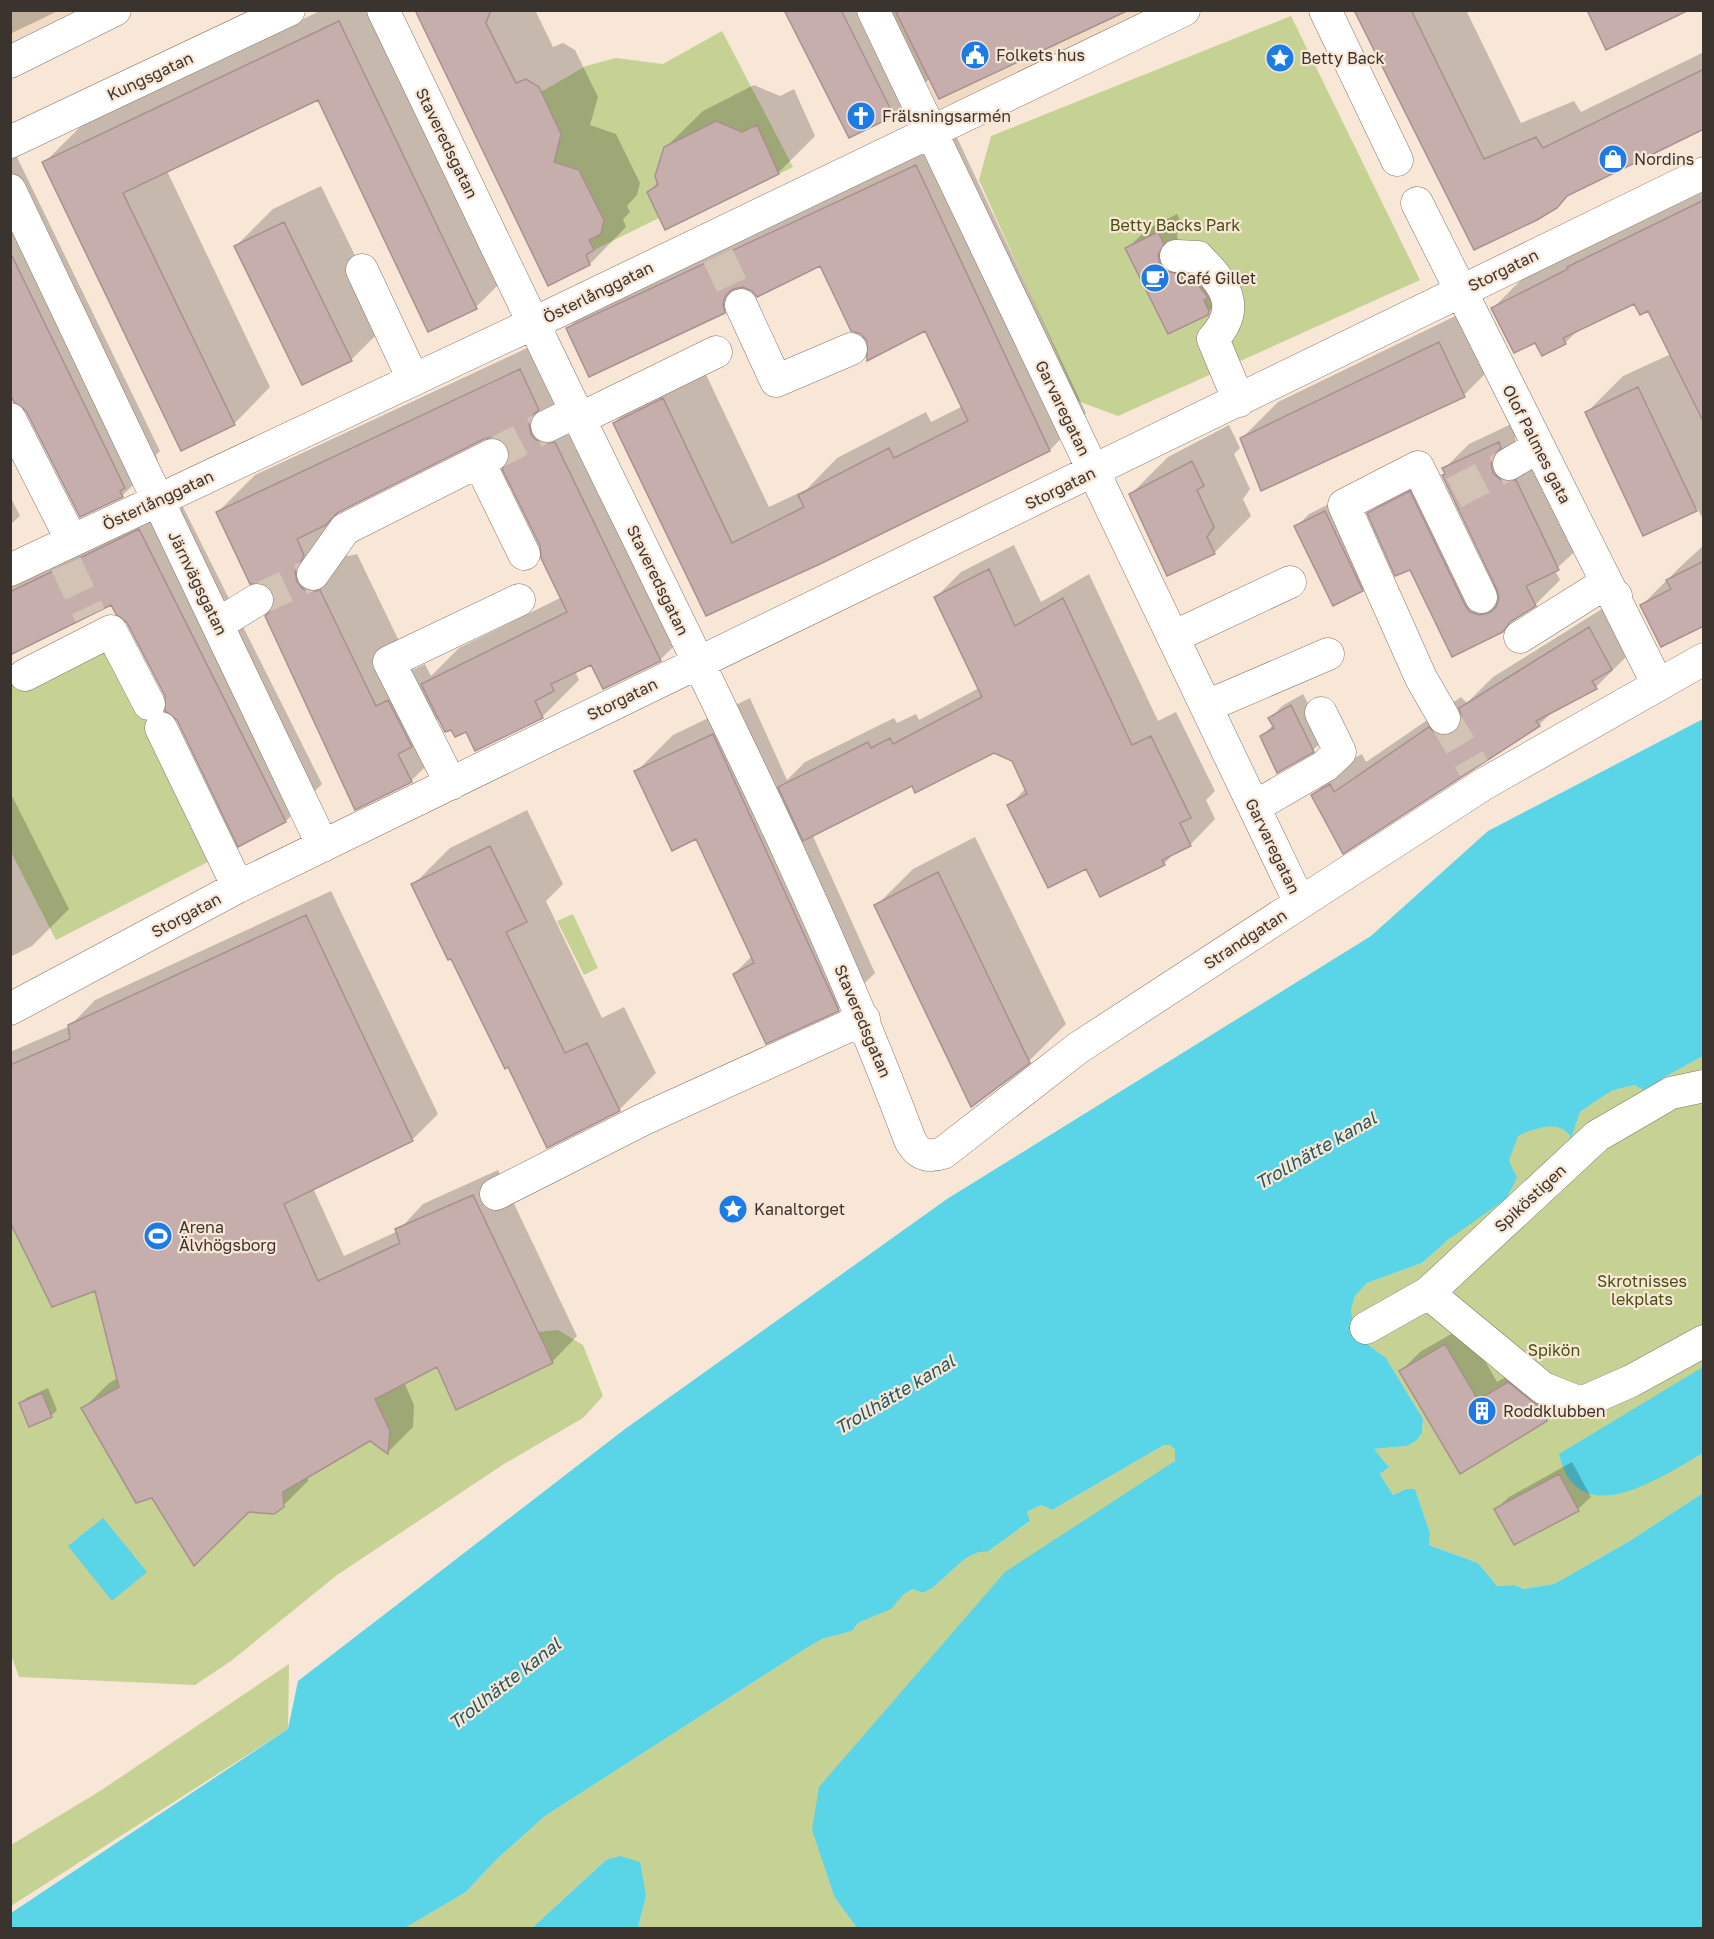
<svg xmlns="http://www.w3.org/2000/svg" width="1714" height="1939" viewBox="0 0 1714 1939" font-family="'Golos Text',sans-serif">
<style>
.built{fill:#f1dbc5}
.green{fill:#c6d194}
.water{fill:#5ad4e7}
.shadow{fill:#0003;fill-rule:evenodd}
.building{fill:#c6aead;stroke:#a89190;stroke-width:1.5}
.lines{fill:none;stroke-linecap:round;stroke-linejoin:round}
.minor-tunnel{stroke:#d2c3b5;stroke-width:32;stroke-dasharray:32 16;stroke-linecap:butt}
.minor-casing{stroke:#857668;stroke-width:33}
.minor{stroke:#fff;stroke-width:32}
.labels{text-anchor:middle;stroke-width:4.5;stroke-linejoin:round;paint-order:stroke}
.poi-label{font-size:16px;fill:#3b342e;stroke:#f8e7d7;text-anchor:start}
.street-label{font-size:16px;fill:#3b342e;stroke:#f8e7d7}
.park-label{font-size:16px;fill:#485010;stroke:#f8e7d7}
.water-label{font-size:18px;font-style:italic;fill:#23575f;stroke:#f8e7d7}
</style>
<rect width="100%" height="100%" fill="#f8e7d7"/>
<path class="built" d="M10 11H109L11 59Z
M884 11H1155L936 115Z"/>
<path class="green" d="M1291 16 1420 280 1118 416 1078 401 979 180 991 136Z
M722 31 793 167 779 174 757 125 734 136 731 127 716 121 664 147 659 163 662 170 655 175 658 185 647 192 659 218 594 250 589 241 601 234 604 220 579 170 567 166 554 172 547 155 558 149 561 134 541 92 586 66 616 58 663 64Z
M115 623 233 849 56 940 11 852V677Z
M573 914 598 968 584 975 557 921Z
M306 915 413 1141 284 1204 318 1280 400 1243 395 1229 473 1195 538 1332 558 1330 583 1345 603 1396 583 1418 504 1464 337 1575 231 1661 195 1685 19 1677 11 1655V1065L70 1039 68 1025Z
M1703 1056V1493L1628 1542 1554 1584 1522 1589 1514 1585 1497 1586 1478 1563 1429 1545 1430 1533 1415 1489H1406L1393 1495 1380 1474 1389 1467 1374 1449 1407 1446 1416 1441 1422 1433 1423 1419 1386 1358 1367 1344 1353 1322 1351 1310 1355 1296 1367 1283 1422 1263 1449 1239 1509 1161 1517 1136C1533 1129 1560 1117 1570 1137L1580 1112 1611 1091 1634 1085 1647 1092 1663 1078Z
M1164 1445H1170L1175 1450V1460L835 1898 857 1928H638L646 1896 606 1860 532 1928H405L466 1892 497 1859 545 1816 805 1649 822 1639 852 1631 858 1623 890 1609 902 1596 912 1589 923 1593C945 1584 964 1549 987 1552L1029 1522 1027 1512 1041 1505 1052 1510Z
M289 1664 288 1729 11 1906V1845L100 1791Z"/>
<path class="water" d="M1703 719V1056L1663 1078 1647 1092 1634 1085 1611 1091 1580 1112 1571 1138C1560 1118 1534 1129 1518 1136L1509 1161 1517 1178 1506 1199 1449 1239 1422 1263 1367 1283 1355 1296 1351 1310 1353 1322 1367 1344 1386 1358 1423 1419 1422 1433 1416 1441 1407 1446 1374 1449 1389 1467 1380 1474 1393 1495 1406 1489H1415L1430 1533 1429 1545 1478 1563 1497 1586 1514 1585 1523 1589 1554 1584 1628 1542 1703 1493V1928H857L835 1898 812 1830 819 1787 1005 1572 1175 1461V1450L1170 1445H1164L1052 1510 1041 1505 1027 1512 1030 1521 987 1552C964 1549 945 1584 923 1593L912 1589 902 1596 891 1609 858 1623 852 1631 822 1639 805 1649 545 1816 497 1859 466 1892 405 1928H11V1913L288 1729 298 1681 625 1429 947 1199 1371 936 1488 831Z
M1703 1367V1453C1661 1477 1578 1535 1559 1454Z
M103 1518 147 1572 112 1601 68 1546Z
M620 1856 640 1862 646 1896 638 1928H532L606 1860Z"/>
<path class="shadow" d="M10 10H60L10 34Z
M322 10H388L512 271 476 307 318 98 167 171 270 387 234 424 44 163 81 126Z
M417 10H535L553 47 563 43 575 50 598 97 590 125 616 134 640 183 637 195 627 206 630 212 623 219 626 227 590 264 549 284Z
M786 10H1125L930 78 893 115Z
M1356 10H1466L1521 123 1574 101 1581 112 1704 52V128L1570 193 1557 207 1475 248Z
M754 85 780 96 794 89 815 136 778 173 649 192 658 182 665 148 703 111Z
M953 129 1086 413 1050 450 819 563 707 614 614 423 651 386 700 362 769 507 807 489 837 458 926 412 931 422 963 406 926 329 869 341 821 264 748 287 724 311 568 328 605 291Z
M16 155 160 451 156 455 158 460 122 496 27 410 10 391V157Z
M1704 184V521L1697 508 1586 413 1623 376 1671 354 1649 309 1635 302 1579 329 1565 343 1536 341 1493 308 1527 274Z
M321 186 388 323 351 360 236 246 273 209Z
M1177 214 1182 224 1177 234 1178 244 1227 294 1207 313 1127 249 1146 230Z
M1476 306 1501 358 1464 395 1241 439 1278 402Z
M557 334 575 372 568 378 591 406 697 623 660 660 592 663 575 671 579 680 542 717 467 730 451 728 439 718 436 721 448 744 411 781 274 609 276 599 274 590 218 512 255 475ZM494 436 503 439 509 446 562 597 459 648 431 676 425 664 413 670 357 554 348 556 340 552V517L337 511 483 437Z
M1524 418 1515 438 1518 447 1526 455 1583 544 1555 570 1560 580 1535 605 1518 615 1502 631 1452 655 1411 568 1369 514 1394 489 1435 468 1489 580 1498 589 1444 469 1469 444Z
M1229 425 1240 448 1234 454 1250 489 1243 499 1251 516 1214 553 1131 494 1168 457Z
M176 493 322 784 286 821 239 845 128 622 112 603 10 653V575Z
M10 496 20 516 10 525Z
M1337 500 1374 578 1362 590 1296 527 1309 514Z
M1014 545 1041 602 1089 574 1158 721 1176 712 1215 791 1206 800 1215 819 1190 845 1176 851 1164 864 1086 867 1009 806 1026 788 1013 760 994 751 912 784 812 834 875 973 838 1009 734 974 752 956 697 837 636 772 673 735 750 698 787 780 805 762 894 718 897 723 916 714 919 720 979 688 936 597 961 572Z
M1704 545V624L1642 605 1679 568Z
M1621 597 1627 656 1596 687 1554 710 1539 725 1343 852 1313 795 1345 763 1362 754 1366 762 1461 697 1467 703 1493 677Z
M1303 694 1326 738 1313 750 1262 736 1273 725 1270 719 1282 706Z
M10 792 69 909 32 946 10 957Z
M527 810 563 884 546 901 602 1018 624 1007 656 1073 619 1110 548 1146 509 1065 413 885 450 848Z
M975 837 1066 1024 1029 1061 876 906 913 869Z
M331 891 438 1114 412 1140 313 1188 344 1256 398 1231 423 1204 498 1170 577 1336 552 1362 438 1365 404 1382 414 1405 413 1427 388 1452 371 1440 308 1476V1481L283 1506 153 1496 83 1409 109 1383 118 1378 96 1289 10 1218V1052L70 1026 95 1000Z
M1465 1326 1497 1382 1528 1364 1565 1401 1546 1420 1461 1472 1401 1371 1420 1352Z
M48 1388 57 1410 51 1416 30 1425 20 1404 26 1398Z
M1572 1462 1591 1497 1578 1509H1496L1509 1497Z"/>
<path class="building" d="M415 10H491L486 23 516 83 526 79 539 87 561 134 554 162 579 170 604 220 601 234 589 240 594 250 586 255 590 265 548 286Z
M784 10H841L894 116 849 138Z
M895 10H1129L939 99Z
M1354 10H1411L1484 159 1536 137 1543 148 1704 69V129L1567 196 1557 208 1537 220 1474 250Z
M1587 10H1689L1606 50Z
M339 21 477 309 428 332 318 100 123 193 235 425 181 451 42 162Z
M716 121 742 132 757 125 779 174 665 230 647 192 658 185 655 176 664 147Z
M916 165 1050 451 820 564 706 616 613 423 663 398 732 543 804 507 798 495 889 448 894 458 968 421 925 331 867 361V341L861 334 851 331 820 266 757 297 752 291 743 287 733 289 726 295 723 303 725 313 589 377 566 328Z
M1704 200V423L1648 311 1640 315 1634 304 1563 338 1566 344 1542 356 1535 343 1514 353 1491 308 1568 269 1567 267Z
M284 222 352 361 302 385 234 246Z
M1158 232 1164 244 1158 255 1160 265 1167 271 1179 274 1182 282 1192 277 1206 295 1208 298 1204 300 1209 311 1208 315 1168 334 1125 248Z
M10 252 125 488 120 491 123 497 80 517 26 411 14 402 10 394Z
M1439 342 1465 397 1261 491 1240 438Z
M520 369 539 410 533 415 529 424 531 434 536 440 545 444 555 442 661 661 603 689 591 665 551 684 554 691 535 701 543 718 475 751 466 732 455 737 451 730 445 732 421 684 567 612 541 558 540 546 502 469 510 457 508 447 501 440 492 437 484 439 337 513 326 525 297 539 304 555 295 572 297 582 303 589 311 592 320 590 376 706 388 700 412 747 398 754 412 782 355 810 265 616 273 608 275 599 273 591 265 584H250L216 512Z
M1638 387 1697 511 1643 536 1585 412Z
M1499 442 1501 448 1494 455 1491 464 1493 473 1501 480H1516L1559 570 1526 586 1536 606 1510 622 1503 632 1452 657 1410 570 1395 576 1367 513 1410 491 1465 605 1470 612 1479 615 1489 613 1496 607 1499 598 1497 590 1442 475 1445 474 1442 468Z
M1192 461 1204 486 1197 490 1214 527 1207 537 1215 554 1167 576 1129 494Z
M1325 511 1363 591 1333 606 1294 526Z
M139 529 286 822 238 847 177 720 165 711V696L127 623 116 614 111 605 10 655V592Z
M1704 561V626L1661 647 1640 605 1671 589 1666 580Z
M989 569 1015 626 1063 598 1132 745 1151 736 1191 818 1180 823 1191 846 1162 860 1165 865 1100 897 1086 869 1048 888 1007 805 1027 794 1012 761 994 753 915 793 912 786 803 841 778 787 868 742 871 748 890 738 893 744 982 697 934 597Z
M1589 627 1612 670 1592 681 1597 689 1536 721 1540 726 1343 854 1311 795 1330 784 1334 792 1429 727 1436 734 1443 736 1453 733 1459 728 1462 719 1459 708Z
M1291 705 1314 752 1277 773 1260 736 1274 728 1268 718Z
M713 734 839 1011 766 1044 733 974 754 963 696 839 672 851 634 771Z
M490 846 527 922 506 932 565 1053 587 1043 620 1111 547 1148 508 1067 505 1069 451 959 448 960 411 884Z
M938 872 1030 1063 971 1107 874 905Z
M306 915 413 1141 284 1204 318 1281 400 1243 395 1229 473 1195 553 1363 456 1410 437 1367 375 1399 390 1431 388 1454 370 1441 283 1492 284 1507 274 1514 249 1512 194 1566 152 1498 136 1503 81 1408 119 1387 95 1291 52 1307 10 1222V1065L70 1039 68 1025Z
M1445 1344 1478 1400 1508 1382 1537 1405 1547 1421 1460 1474 1399 1371Z
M42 1393 52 1417 29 1427 19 1403Z
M1559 1474 1579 1511 1514 1545 1494 1509Z"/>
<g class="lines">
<path class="minor-tunnel" d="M718 256 741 305
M492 455 547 426
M1454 493 1509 464
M66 564 90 615
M257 600 313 574
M1444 718 1474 768"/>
<g class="minor-casing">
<path id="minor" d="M383 10C466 182 547 354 631 524 730 727 831 929 910 1140 918 1155 927 1158 943 1153L1078 1048 1300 903 1484 784 1704 659
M873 10 1300 903
M1325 10 1397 160
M10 62 115 10
M10 142 289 10
M10 190 323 846
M1417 203 1657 683
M1176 256 1198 257C1224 284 1243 306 1213 339L1239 401
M362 270 413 379
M741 305 776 381 851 349
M10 419 72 541
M579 419 716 352
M547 426 576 412
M479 462 524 554
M1509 464 1538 447
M10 570 532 324 1184 10
M313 574 345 529 492 455
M218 624 257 600
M1173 637 1290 582
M1520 637 1601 586 1616 596
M25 675 111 631 149 704
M1207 706 1328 654
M1444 718 1421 678 1344 505 1418 467 1481 597
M161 728 238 887
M451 784 389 662 519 600
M1254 807 1325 766 1340 752 1321 713
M10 1009 238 887 1704 173
M496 1194 644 1119 864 1019
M1428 1293 1543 1388 1581 1403 1631 1381 1704 1341
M1366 1328 1428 1293 1597 1136 1671 1093 1704 1086"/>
</g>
<use href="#minor" class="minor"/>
</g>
<defs>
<g id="civic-disc" transform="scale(1.5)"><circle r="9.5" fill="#1c7be4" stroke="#f8e7d7"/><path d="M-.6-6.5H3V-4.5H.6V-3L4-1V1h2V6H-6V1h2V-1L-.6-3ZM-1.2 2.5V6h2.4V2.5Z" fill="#fff"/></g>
<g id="sight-disc" transform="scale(1.5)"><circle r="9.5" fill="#1c7be4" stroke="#f8e7d7"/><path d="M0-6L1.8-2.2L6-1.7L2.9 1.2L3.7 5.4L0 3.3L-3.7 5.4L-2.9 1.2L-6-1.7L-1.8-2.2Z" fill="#fff"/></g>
<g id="church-disc" transform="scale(1.5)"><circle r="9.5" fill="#1c7be4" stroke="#f8e7d7"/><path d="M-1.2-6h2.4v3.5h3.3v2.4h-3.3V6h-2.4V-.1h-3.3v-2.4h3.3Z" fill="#fff"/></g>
<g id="shop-disc" transform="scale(1.5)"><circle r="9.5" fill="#1c7be4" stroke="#f8e7d7"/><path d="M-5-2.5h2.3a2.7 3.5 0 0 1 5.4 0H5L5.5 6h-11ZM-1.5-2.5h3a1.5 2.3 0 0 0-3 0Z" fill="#fff"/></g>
<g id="cafe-disc" transform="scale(1.5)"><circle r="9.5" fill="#1c7be4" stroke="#f8e7d7"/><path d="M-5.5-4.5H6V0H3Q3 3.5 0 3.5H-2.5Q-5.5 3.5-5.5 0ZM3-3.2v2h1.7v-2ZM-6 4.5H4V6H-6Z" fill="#fff"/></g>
<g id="stadium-disc" transform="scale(1.5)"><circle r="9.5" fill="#1c7be4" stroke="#f8e7d7"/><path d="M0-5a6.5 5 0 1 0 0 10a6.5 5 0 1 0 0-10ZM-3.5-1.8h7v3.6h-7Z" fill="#fff"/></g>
<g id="building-disc" transform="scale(1.5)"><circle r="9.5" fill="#1c7be4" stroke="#f8e7d7"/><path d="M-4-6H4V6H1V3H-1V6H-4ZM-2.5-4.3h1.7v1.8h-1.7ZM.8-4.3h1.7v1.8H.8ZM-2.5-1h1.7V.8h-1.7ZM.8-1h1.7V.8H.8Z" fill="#fff"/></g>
</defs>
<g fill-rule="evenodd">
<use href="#civic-disc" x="975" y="55"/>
<use href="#sight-disc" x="1280" y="58"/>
<use href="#church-disc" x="861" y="116"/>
<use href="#shop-disc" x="1613" y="159"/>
<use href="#cafe-disc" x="1155" y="278"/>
<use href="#sight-disc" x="733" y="1209"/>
<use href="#stadium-disc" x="158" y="1236"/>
<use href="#building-disc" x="1482" y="1411"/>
</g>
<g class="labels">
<g class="poi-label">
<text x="996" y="61">Folkets hus</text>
<text x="1301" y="64">Betty Back</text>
<text x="882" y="122">Frälsningsarmén</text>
<text x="1634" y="165">Nordins</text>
<text x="1176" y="284">Café Gillet</text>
<text x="754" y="1215">Kanaltorget</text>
<text x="179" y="1233">Arena<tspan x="179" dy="18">Älvhögsborg</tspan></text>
<text x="1503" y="1417">Roddklubben</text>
</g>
<g class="street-label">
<text transform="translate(150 76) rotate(-25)" y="6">Kungsgatan</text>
<text transform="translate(447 143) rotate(64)" y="6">Staveredsgatan</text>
<text transform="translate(1503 270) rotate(-26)" y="6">Storgatan</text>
<text transform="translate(598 292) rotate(-26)" y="6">Österlånggatan</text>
<text transform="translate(1063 408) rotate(64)" y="6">Garvaregatan</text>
<text transform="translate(1537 444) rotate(63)" y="6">Olof Palmes gata</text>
<text transform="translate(1060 488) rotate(-26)" y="6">Storgatan</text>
<text transform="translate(158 500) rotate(-25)" y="6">Österlånggatan</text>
<text transform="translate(658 580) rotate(64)" y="6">Staveredsgatan</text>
<text transform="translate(198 583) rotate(64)" y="6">Järnvägsgatan</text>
<text transform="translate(622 699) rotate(-26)" y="6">Storgatan</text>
<text transform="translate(1273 846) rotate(64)" y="6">Garvaregatan</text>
<text transform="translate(186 915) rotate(-28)" y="6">Storgatan</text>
<text transform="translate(1245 939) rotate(-33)" y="6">Strandgatan</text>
<text transform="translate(863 1021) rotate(67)" y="6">Staveredsgatan</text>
<text transform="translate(1530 1198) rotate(-43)" y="6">Spiköstigen</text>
</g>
<g class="park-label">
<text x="1175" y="231">Betty Backs Park</text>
<text x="1642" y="1287">Skrotnisses<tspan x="1642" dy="18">lekplats</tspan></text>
<text x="1554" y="1356">Spikön</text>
</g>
<g class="water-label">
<text transform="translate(1316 1151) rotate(-30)" y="6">Trollhätte kanal</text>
<text transform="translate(895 1395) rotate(-31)" y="6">Trollhätte kanal</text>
<text transform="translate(505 1684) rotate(-38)" y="6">Trollhätte kanal</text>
</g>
</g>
<rect width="1714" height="1939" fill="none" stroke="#3b342e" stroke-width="24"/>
</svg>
